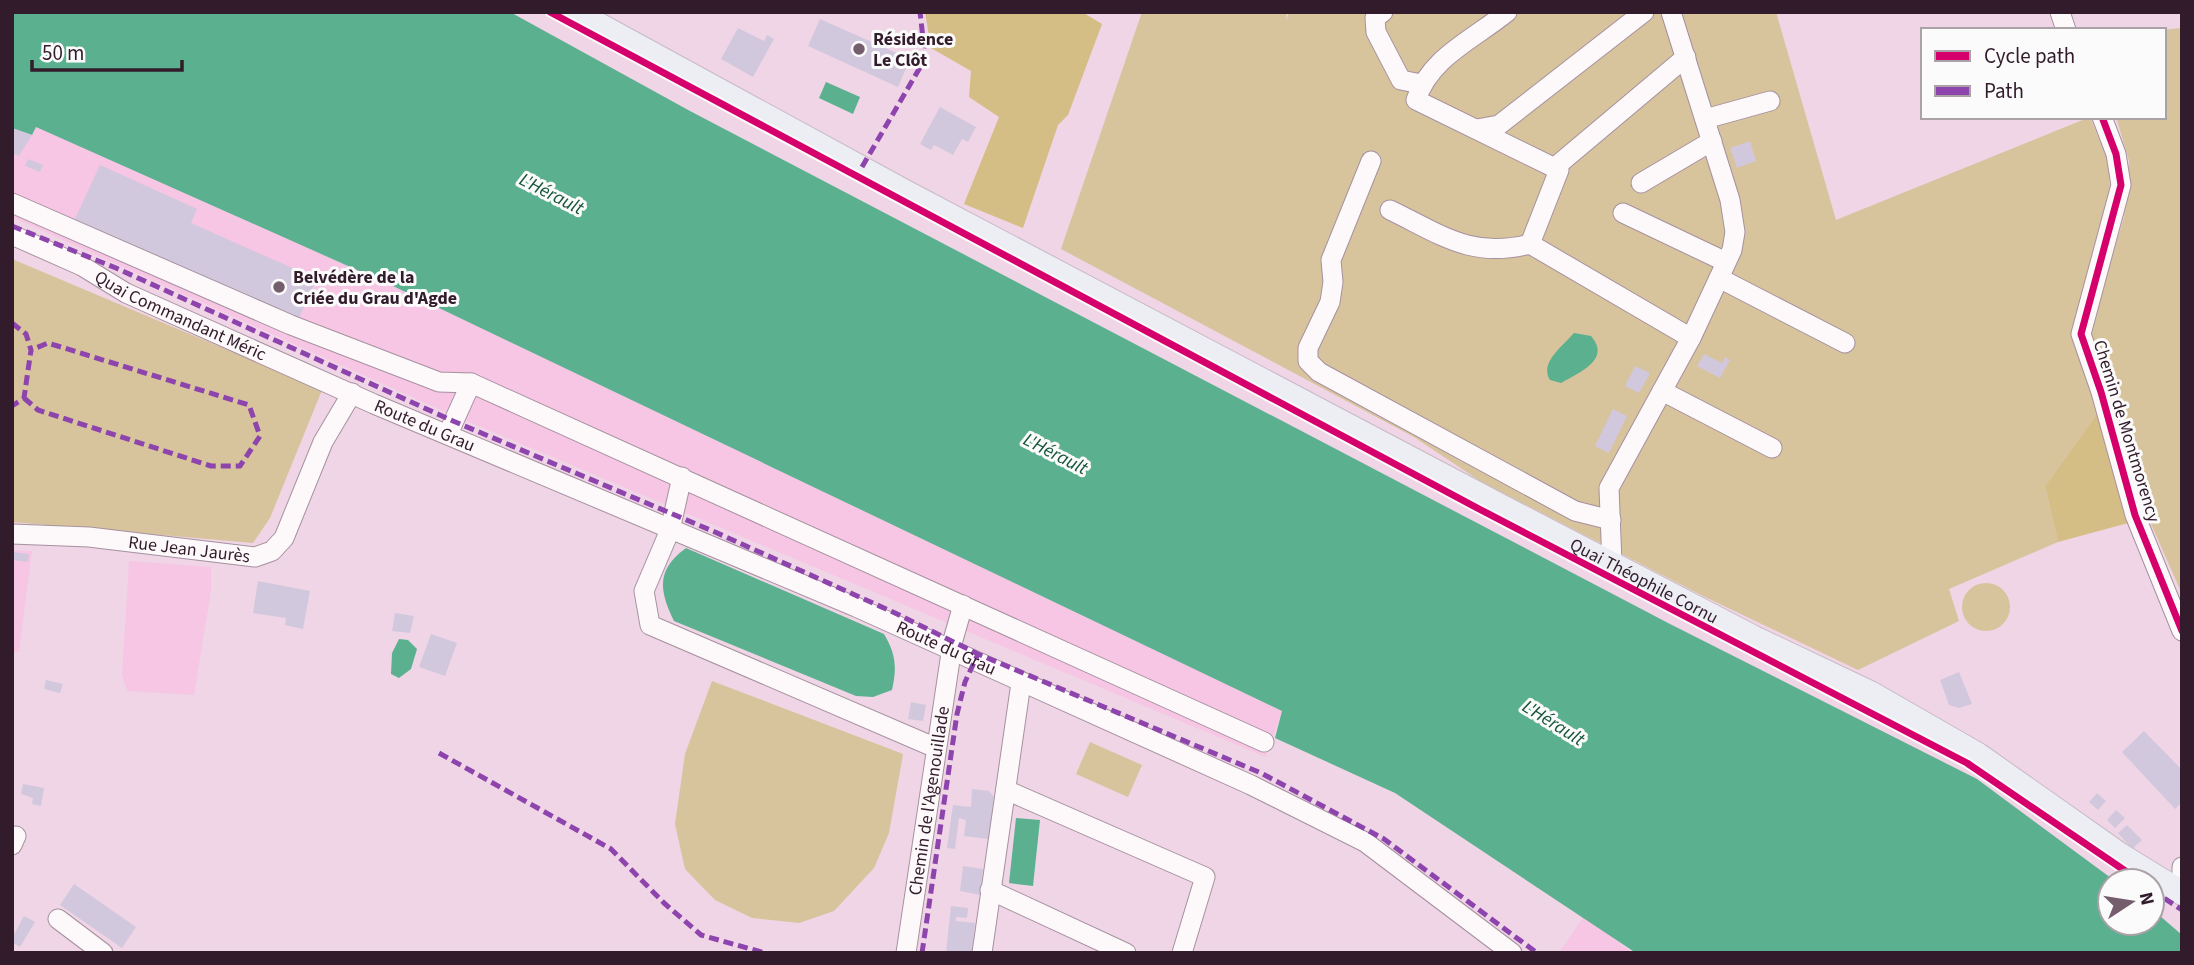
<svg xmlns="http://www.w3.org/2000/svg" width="2194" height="965" viewBox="0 0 2194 965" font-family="'Source Sans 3',sans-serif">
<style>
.built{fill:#f6c6e4}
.green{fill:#d7c39c}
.forest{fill:#d5be85}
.water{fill:#5bb08f}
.building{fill:#d2c8dd}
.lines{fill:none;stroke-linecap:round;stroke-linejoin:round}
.minor-casing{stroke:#a6919f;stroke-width:21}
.major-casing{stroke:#c8bac3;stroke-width:26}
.minor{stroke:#fdf9fb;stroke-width:19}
.major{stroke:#eceef3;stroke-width:24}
.quiet{stroke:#8e44ad;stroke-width:5;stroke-dasharray:10 5;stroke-linecap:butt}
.cycleway-casing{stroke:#fbfbfb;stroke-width:11}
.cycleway{stroke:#d6006c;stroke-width:7}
.poi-dot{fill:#745d6c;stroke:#fbfbfb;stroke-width:2.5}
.labels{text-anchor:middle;stroke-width:6;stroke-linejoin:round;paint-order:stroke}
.poi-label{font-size:18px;font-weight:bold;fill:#321c2b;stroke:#fbfbfb;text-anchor:start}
.street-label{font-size:18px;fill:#321c2b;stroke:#fbfbfb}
.water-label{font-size:19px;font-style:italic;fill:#165539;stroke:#fbfbfb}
</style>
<rect width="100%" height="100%" fill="#efd5e5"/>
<path class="built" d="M36 127 393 286 1282 711 1266 757 443 411 12 217V128Z
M12 550 32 551 19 652 12 651Z
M129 561 211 567V591L194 695 127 691 122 675Z
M1584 916 1632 953H1559Z"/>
<path class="green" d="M1142 12H1287L1286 21 1289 12H1776L1836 220 2090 117 2108 161 2110 189 2091 272 2077 315 2099 411 2045 486 2058 542 1949 589 1959 621 1858 670 1703 596 1480 481 1414 437 1061 249Z
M2182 28V594L2151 524 2133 454 2089 334 2124 217 2129 161 2116 117H2164V30H2161Z
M12 259 322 390 270 518 253 543 12 522Z
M1962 607a24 24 0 1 1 48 0a24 24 0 1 1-48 0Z
M712 681 903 754 889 833 874 868 834 911 799 923 752 918 715 900 685 869 675 824 685 754Z
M1090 742 1142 765 1128 797 1076 774Z"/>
<path class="forest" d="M925 12H1082L1102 24 1068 115 1058 125 1023 228 964 204 999 117 969 97 971 71 931 48Z
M2099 411 2132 522 2058 542 2045 486Z"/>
<path class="water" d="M12 12H510L690 111 1670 624 1977 779 2115 881H2110V923H2152V909L2182 935V953H1636L1395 793 1275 738 1282 711 393 286 36 127 32 135 12 128Z
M826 82 860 97 853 114 819 98Z
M1574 333 1591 336C1612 360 1578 373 1561 383L1550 380C1539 363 1563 346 1574 333Z
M686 548 884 634C896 654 897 668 892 690L873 697 856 696 674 621C659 590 656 570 686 548Z
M399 639 408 640 417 649 411 669 399 678 391 674 392 653Z
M1016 818 1040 820 1033 886 1009 883Z"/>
<path class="building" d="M820 19 910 59 898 87 808 46Z
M738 28 764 41 767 35 774 39 753 77 721 59Z
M940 107 976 127 968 142 962 139 953 155 934 145 931 150 920 144Z
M12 128 32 135 19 156 12 153Z
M1750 141 1756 161 1737 168 1730 148Z
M28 159 43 165 40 172 25 166Z
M100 165 197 209 191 223 317 279 298 320 74 221Z
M1704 354 1722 363 1725 357 1730 360 1720 378 1697 366Z
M1635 366 1650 373 1639 393 1625 386Z
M1613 409 1627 416 1609 453 1595 446Z
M13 552 29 554 28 562 12 560Z
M258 581 310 591 303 629 285 625 286 618 253 613Z
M395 613 414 616 410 633 392 631Z
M431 634 457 643 445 676 419 667Z
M1959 672 1972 704 1959 708 1949 705 1940 680Z
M46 680 63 684 60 693 44 689Z
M911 702 926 705 923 721 908 719Z
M2144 731 2182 770V802L2175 809 2122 752Z
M23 784 44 788 41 806 32 804 33 798 21 794Z
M972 789 989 791 994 797 989 839 964 836 966 820 959 818 955 849 947 848 953 805 971 807Z
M2097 793 2106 801 2098 810 2089 802Z
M2116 810 2125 818 2115 828 2107 820Z
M2127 825 2142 840 2132 849 2118 833Z
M963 866 983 869 980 895 960 891Z
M74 884 136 927 122 948 60 905Z
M951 906 968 908 967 918 956 917V921L975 923 972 953H946Z
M24 916 35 922 20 947 12 942V938Z"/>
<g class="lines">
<g class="minor-casing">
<g id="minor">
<path d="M1383 12 1375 18 1376 32 1401 80 1421 84"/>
<path d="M1507 12C1474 39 1430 57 1416 100L1559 170 1530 244 1691 338 1609 488 1612 563"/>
<path d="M1671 12 1730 200 1735 232 1732 250 1691 338"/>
<path d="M2060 12 2066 30"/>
<path d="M2102 117 2116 154 2121 185 2081 334 2101 392 2135 515 2182 631"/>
<path d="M1705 119 1770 101"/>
<path d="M1477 129 1499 125 1644 12"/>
<path d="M1371 161 1331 260 1333 282 1330 302 1308 348V361L1319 372 1575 511 1611 520"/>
<path d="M1554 168 1686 57"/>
<path d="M1641 183 1712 141"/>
<path d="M12 203 291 325 439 382 471 383 1264 742"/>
<path d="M1390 210C1442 235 1471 259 1530 244"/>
<path d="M1623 213 1726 262"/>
<path id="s1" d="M12 235 82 266 126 293 374 404 856 607 1251 785 1365 842 1512 953"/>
<path d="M1719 278 1845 343"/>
<path d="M1662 391 1772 448"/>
<path d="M448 434 471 383"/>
<path d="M682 477 670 530 644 591 650 625 936 748"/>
<path id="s2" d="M12 534 89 537 255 557 272 551 284 538 323 442 352 393"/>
<path d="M1006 790 1205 877 1182 953"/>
<path d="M12 845 16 836"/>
<path d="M2182 867V875"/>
<path d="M990 890 1126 953"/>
<path d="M58 919 103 953"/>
<path id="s3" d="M906 953 953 640 963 605"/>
<path d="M982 953 1021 683"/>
</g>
</g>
<g class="major-casing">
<g id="major">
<path id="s4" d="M575 12 905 192 1506 509 1754 638 1870 693 1978 755 2120 855 2182 893"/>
</g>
</g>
<use href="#minor" class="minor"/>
<use href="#major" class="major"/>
<path class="quiet" d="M862 167 922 64 924 47 920 12
M12 226 116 268 453 421 715 532 895 613 978 654
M12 323 26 334 31 350 24 398 12 406
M24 398 38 410 211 466H240L260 436 249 405 48 343 31 350
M439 753 611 849 664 903 701 935 765 953
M2152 890 2182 910
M922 953 957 714 965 682 978 654 1261 773 1384 839 1537 953"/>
<g class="cycleway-casing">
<path id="cycleway" d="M550 12 1481 510 1967 763 2140 881
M2102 117 2116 154 2121 185 2081 334 2101 392 2135 515 2182 631"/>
</g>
<use href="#cycleway" class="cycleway"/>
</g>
<g class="poi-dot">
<circle cx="859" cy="49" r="7"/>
<circle cx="279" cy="287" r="7"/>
</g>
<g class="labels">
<g class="poi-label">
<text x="873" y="45">Résidence<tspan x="873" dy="21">Le Clôt</tspan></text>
<text x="293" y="283">Belvédère de la<tspan x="293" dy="21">Criée du Grau d'Agde</tspan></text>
</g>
<g class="street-label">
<text dy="6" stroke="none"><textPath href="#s1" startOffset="187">Quai Commandant Méric</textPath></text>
<text dy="6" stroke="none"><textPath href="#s1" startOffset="455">Route du Grau</textPath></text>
<text transform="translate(2127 431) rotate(73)" y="6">Chemin de Montmorency</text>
<text dy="6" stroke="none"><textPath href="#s2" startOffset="178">Rue Jean Jaurès</textPath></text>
<text dy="6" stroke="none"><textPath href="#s4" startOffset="1211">Quai Théophile Cornu</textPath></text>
<text dy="6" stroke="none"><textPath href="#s1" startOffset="1022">Route du Grau</textPath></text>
<text dy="6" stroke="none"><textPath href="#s3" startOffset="154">Chemin de l'Agenouillade</textPath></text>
</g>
<g class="water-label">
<text transform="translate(552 193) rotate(27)" y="7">L'Hérault</text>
<text transform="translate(1056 453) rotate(27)" y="7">L'Hérault</text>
<text transform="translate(1554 722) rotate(32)" y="7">L'Hérault</text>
</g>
</g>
<rect width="2194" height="965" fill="none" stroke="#321c2b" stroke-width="28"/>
<rect x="1921" y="28" width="245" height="91" fill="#fbfbfb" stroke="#aba2a8" stroke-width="2"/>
<rect x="1935" y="51" width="35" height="10" fill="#d6006c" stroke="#aba2a8" stroke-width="2"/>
<text x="1984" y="63" font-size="21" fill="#321c2b">Cycle path</text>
<rect x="1935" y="86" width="35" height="10" fill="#8e44ad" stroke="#aba2a8" stroke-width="2"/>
<text x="1984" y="98" font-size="21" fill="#321c2b">Path</text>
<g transform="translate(2131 902) rotate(78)"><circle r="33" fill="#fbfbfb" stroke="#aba2a8" stroke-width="2"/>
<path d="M0-5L12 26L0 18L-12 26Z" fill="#745d6c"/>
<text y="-10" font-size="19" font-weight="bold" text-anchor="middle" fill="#321c2b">N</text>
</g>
<path d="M32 60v10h150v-10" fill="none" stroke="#321c2b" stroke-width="3.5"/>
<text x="42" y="60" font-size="21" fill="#321c2b" stroke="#fbfbfb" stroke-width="5" paint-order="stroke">50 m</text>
</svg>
